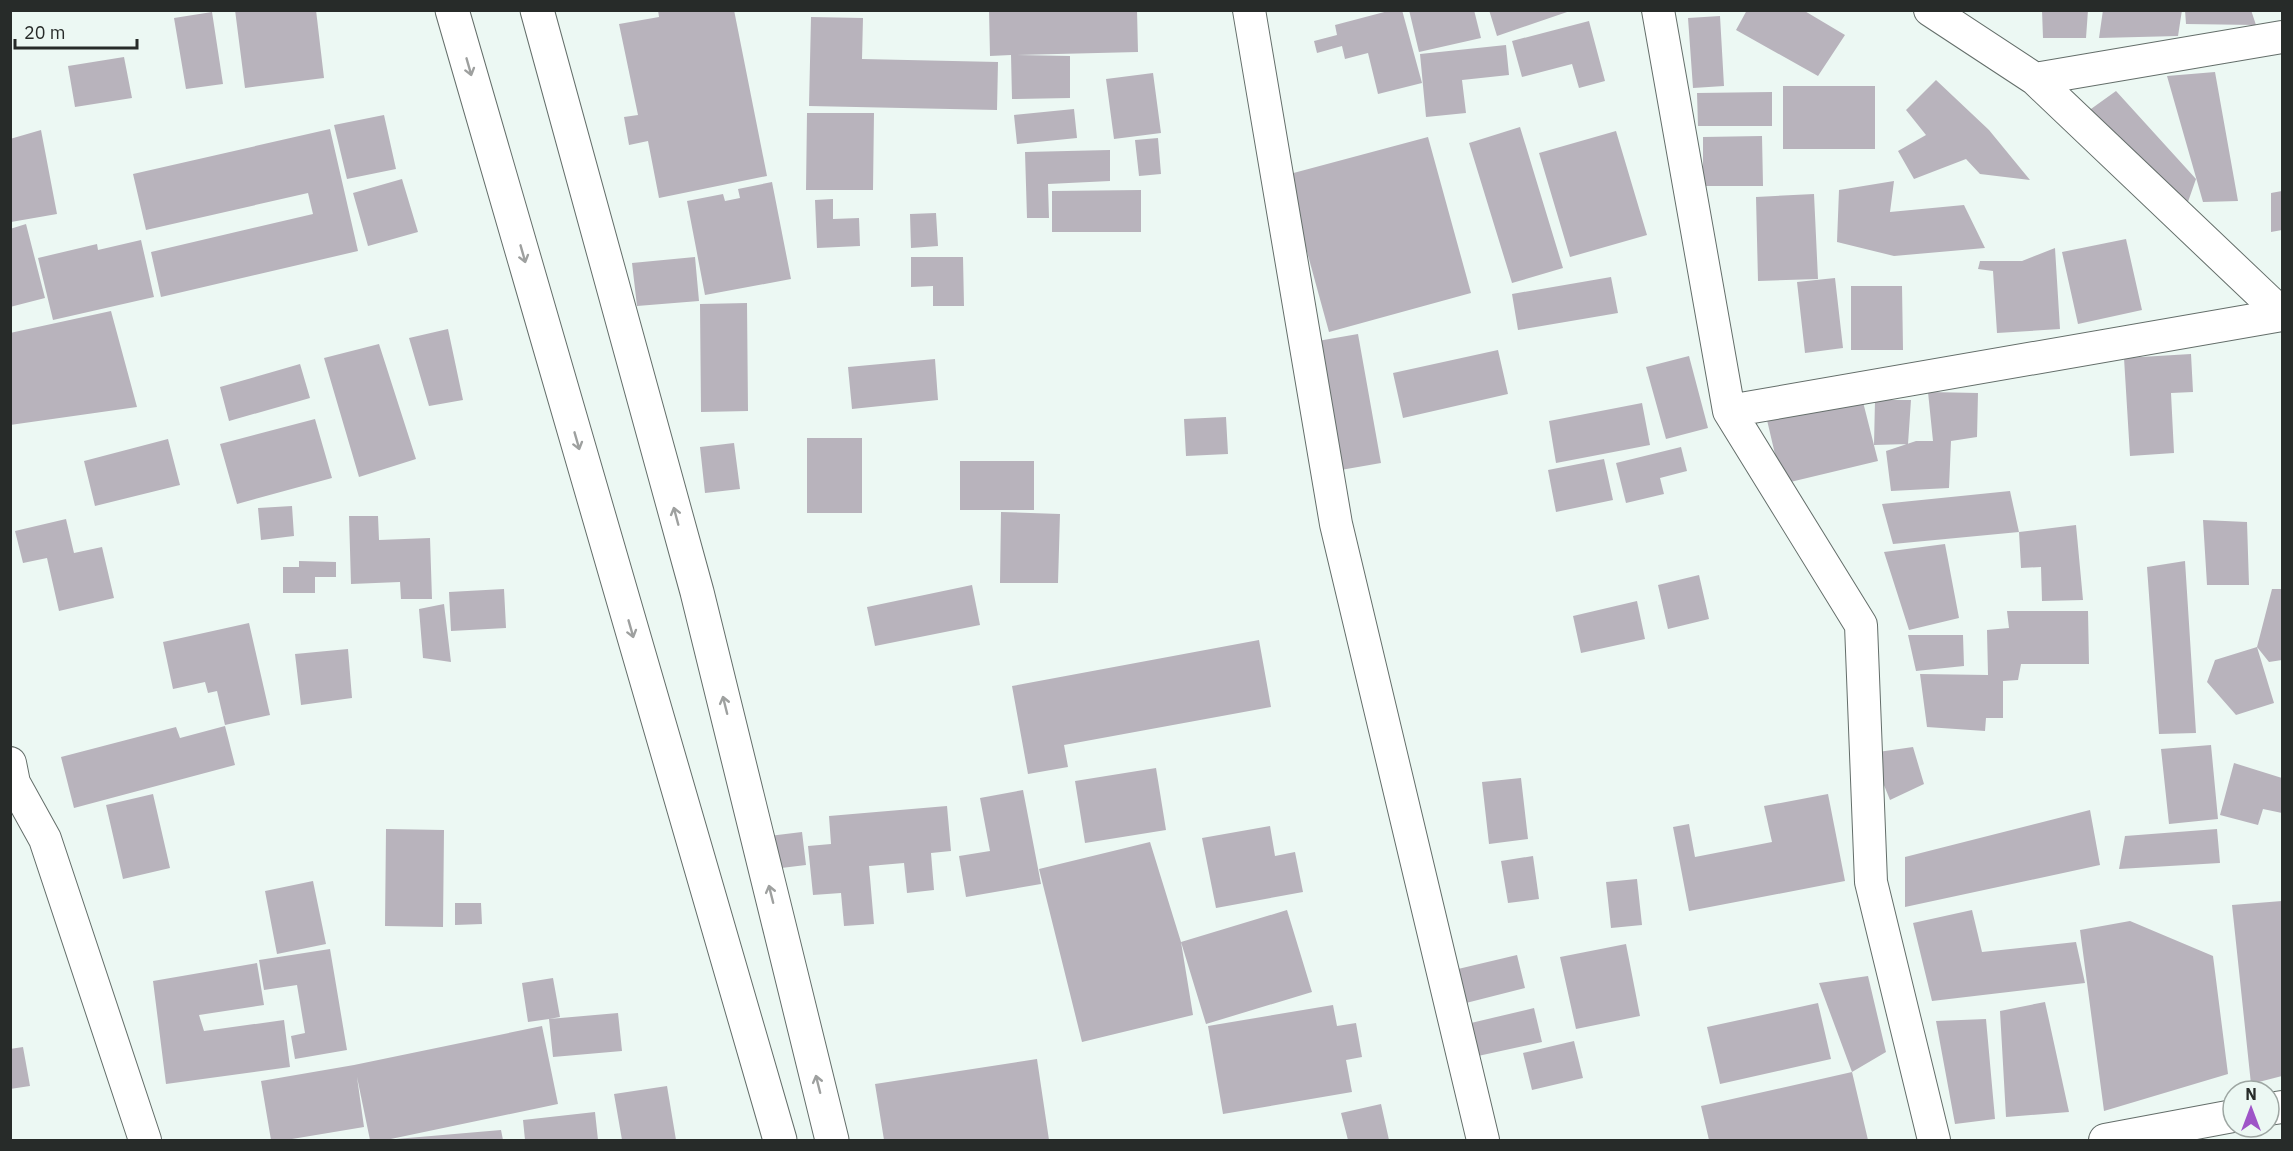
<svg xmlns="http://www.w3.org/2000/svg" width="2293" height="1151" viewBox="0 0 2293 1151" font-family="'IBM Plex Sans',sans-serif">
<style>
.building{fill:#b8b3bc}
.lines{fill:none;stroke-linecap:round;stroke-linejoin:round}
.street-casing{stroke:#646e6a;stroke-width:34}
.secondary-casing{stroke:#646e6a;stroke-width:35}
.street{stroke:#fff;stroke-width:32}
.secondary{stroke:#fff;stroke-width:33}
.oneway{stroke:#9ea09f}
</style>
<rect width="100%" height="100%" fill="#ecf8f3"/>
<path class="building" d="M235 10H316L324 78 245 88Z
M658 10H734L767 176 659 198 648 141 629 145 624 117 638 115 619 24 659 17Z
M989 10H1137L1138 52 1017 55 1070 56V98L1012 99 1011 55 990 56Z
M1392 10H1402L1422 83 1378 94 1368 53 1345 59 1342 46 1317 53 1314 41 1337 35 1335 25Z
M1409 10H1474L1481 38 1419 52Z
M1489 10H1570V11L1497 36Z
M1747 10H1803L1845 35 1818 76 1736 30Z
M2042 10H2088L2086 38H2043Z
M2103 10H2182L2178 36 2099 38Z
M2185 10H2251L2256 25 2186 24Z
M212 12 223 84 186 89 174 18Z
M1720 16 1724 86 1693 88 1688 18Z
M811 17 863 18 862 59 998 62 997 110 809 106Z
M1589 21 1605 81 1579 88 1572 64 1522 77 1512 41Z
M1506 45 1509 75 1462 80 1466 113 1426 117 1420 54Z
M124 57 132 98 75 107 68 66Z
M2215 72 2238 201 2203 202 2167 76Z
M1153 73 1161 133 1114 139 1106 79Z
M1936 80 1989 130 2030 180 1980 174 1966 159 1914 179 1898 151 1926 135 1906 110Z
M1783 86H1875V149H1783Z
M2116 91 2196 179 2182 219 2077 119Z
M1772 92V126H1698L1697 93Z
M1074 109 1077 138 1017 144 1014 115Z
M807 113H874L873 190H806Z
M384 115 396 169 347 179 334 125Z
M1520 127 1563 268 1512 283 1469 143Z
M330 129 358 251 161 297 151 252 313 214 308 193 146 230 133 174Z
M41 130 57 214 11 222 10 139Z
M1616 131 1647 235 1570 257 1539 153Z
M1762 136 1763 186H1703V137Z
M1428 137 1471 293 1329 332 1286 175Z
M1158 138 1161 174 1139 176 1135 140Z
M1110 150V181L1048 184 1049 218H1027L1025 152Z
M402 179 418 232 368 246 353 193Z
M1894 181 1890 212 1964 205 1985 248 1894 256 1837 242 1839 190Z
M772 182 791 279 705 295 687 201 723 194 725 201 740 198 738 189Z
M1141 190V232H1052V191Z
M2282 191V230L2271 232V193Z
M1814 194 1818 279 1758 281 1756 197Z
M833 199V219L859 218 860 246 817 248 815 200Z
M936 213 938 246 911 248 910 214Z
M26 224 45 298 10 307V229Z
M2126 239 2142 310 2078 324 2062 252Z
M141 240 154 297 53 320 38 258 97 244 98 250Z
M2055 248 2060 329 1997 333 1993 271 1978 269 1980 261H2022Z
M695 257 699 301 637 306 632 263Z
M911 257H963L964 306H933V286L911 287Z
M1611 277 1618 313 1518 330 1512 294Z
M1835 278 1843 348 1805 353 1797 282Z
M1851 286H1902L1903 350H1851Z
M747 303 748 411 701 412 700 304Z
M111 311 137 407 10 425V333Z
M448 329 463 400 429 406 409 338Z
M1358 334 1381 463 1335 471 1312 342Z
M379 344 416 459 359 477 324 358Z
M1498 350 1508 394 1403 418 1393 373Z
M2191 354 2193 392 2171 393 2174 453 2130 456 2124 358Z
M1689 356 1708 428 1666 439 1646 367Z
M935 359 938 400 852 409 848 367Z
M300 364 310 398 229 421 220 387Z
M1928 392 1978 393 1977 437 1951 441 1949 488 1891 491 1886 451 1916 441H1933Z
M1862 398 1878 461 1782 484 1767 420Z
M1875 400H1911L1908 444 1874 445Z
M1642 403 1650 445 1556 463 1549 421Z
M1226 417 1228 454 1186 456 1184 419Z
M315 419 332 478 237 504 220 444Z
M807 438H862V513H807Z
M168 439 180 485 95 506 84 461Z
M734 443 740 489 705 493 700 447Z
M1681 447 1687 471 1660 478 1664 494 1626 503 1616 463Z
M1604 459 1613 500 1556 512 1548 470Z
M960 461H1034V510H960Z
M2010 491 2019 532 1893 544 1882 504Z
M292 506 294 536 261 540 258 508Z
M1001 512 1060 514 1058 583H1000Z
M349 516H378L379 540 430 538 432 599H401L400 582 351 584Z
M66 519 74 553 102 547 114 598 59 611 47 558 23 563 15 531Z
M2203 520 2247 522 2249 585H2207Z
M2076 525 2083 600 2042 601 2041 567 2021 568 2019 532Z
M1945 544 1959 618 1909 630 1884 552Z
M299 561 336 562V577H315V593H283V567H299Z
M2185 561 2196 733 2159 734 2147 567Z
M1699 575 1709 619 1668 629 1658 585Z
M972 585 980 625 875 646 867 607Z
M504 589 506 628 451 631 449 592Z
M2272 589H2282V660L2269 662 2257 647Z
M1637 601 1645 639 1581 653 1573 616Z
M444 604 451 662 423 658 419 609Z
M2007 611H2088L2089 664H2021L2018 680 2003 681V718H1986L1985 731 1927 727 1920 674 1988 675 1987 630 2009 628Z
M249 623 270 715 225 725 217 691 208 693 205 682 173 689 163 642Z
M1908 635H1963L1964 666 1916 671Z
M1259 640 1271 707 1064 745 1068 767 1028 774 1012 686Z
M2257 647 2274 703 2236 715 2207 682 2215 660Z
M348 649 352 698 301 705 295 654Z
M225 726 235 765 74 808 61 757 176 727 180 738Z
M2211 745 2218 819 2169 824 2161 749Z
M1913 747 1924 784 1890 800 1871 753Z
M2234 763 2282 778V813L2263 809 2258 825 2220 815Z
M1156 768 1166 830 1085 843 1075 781Z
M1521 778 1528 839 1489 844 1482 782Z
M1023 790 1041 884 966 897 959 856 990 851 980 798Z
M153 794 170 868 123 879 106 805Z
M1828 794 1845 881 1689 911 1673 827 1689 824 1695 857 1772 842 1764 806Z
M947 806 951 851 931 853 934 890 907 893 904 863 869 866 874 924 844 926 841 893 813 895 808 846 831 844 829 816Z
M2090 810 2100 865 1905 907V857Z
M1270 826 1275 856 1295 852 1303 892 1216 908 1202 838Z
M386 829 444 830 443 927 385 926Z
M2217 829 2220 863 2119 869 2125 836Z
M802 832 806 865 773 869 769 836Z
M1150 842 1181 942 1287 910 1312 992 1206 1024 1181 942 1193 1015 1082 1042 1039 869Z
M1533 856 1539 899 1508 903 1501 861Z
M1637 879 1642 925 1611 928 1606 882Z
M313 881 326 944 277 954 265 891Z
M2282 901V1076L2251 1084 2232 905Z
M455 903H481L482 924 455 925Z
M1972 910 1982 952 2076 942 2085 983 1932 1001 1913 923Z
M2130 921 2213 956 2228 1074 2104 1111 2080 930Z
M1626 944 1640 1016 1576 1029 1560 957Z
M330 949 347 1050 295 1059 291 1036 305 1033 297 985 264 990 259 960Z
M1517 955 1525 988 1466 1003 1458 969Z
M257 963 264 1005 199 1015 204 1031 284 1020 290 1067 166 1084 153 981Z
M1868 976 1886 1052 1852 1072 1819 983Z
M553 978 560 1017 549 1019 618 1013 622 1051 553 1057 549 1019 528 1022 522 983Z
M2045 1002 2069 1112 2006 1117 2000 1011Z
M1818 1003 1831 1059 1720 1084 1707 1027Z
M1333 1005 1337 1026 1356 1023 1362 1057 1346 1060 1352 1092 1223 1114 1208 1026Z
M1534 1008 1542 1042 1478 1056 1471 1023Z
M1986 1019 1995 1119 1955 1124 1936 1021Z
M542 1026 558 1104 386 1140H370L357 1077 364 1127 286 1140H271L261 1081 354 1065Z
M1574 1041 1583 1078 1532 1090 1523 1053Z
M23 1047 30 1086 10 1089V1049Z
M1037 1059 1049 1140H884L875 1084Z
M1852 1072 1868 1140H1709L1701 1106Z
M667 1086 676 1140H622L614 1094Z
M1381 1104 1389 1140H1348L1341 1113Z
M595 1112 598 1140H525L523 1120Z
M501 1130 503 1140H396V1139Z"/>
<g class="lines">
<g class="street-casing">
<path id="street" d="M1249 10 1336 524 1483 1140
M1658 10 1729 411 1861 625 1871 882 1934 1140
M1930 10 2035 79 2282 314
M2035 79 2282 37
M1729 411 2282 315
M10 763 14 783 45 839 145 1140
M2269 1109 2282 1107
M2105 1140 2233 1116"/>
</g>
<g class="secondary-casing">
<path id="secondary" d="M452 10 780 1140
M537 10 697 592 832 1140"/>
</g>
<use href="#street" class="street"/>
<use href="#secondary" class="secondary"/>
</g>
<defs><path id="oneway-shaft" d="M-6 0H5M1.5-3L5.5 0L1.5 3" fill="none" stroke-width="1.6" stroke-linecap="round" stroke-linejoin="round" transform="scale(1.5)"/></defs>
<g class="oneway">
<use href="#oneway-shaft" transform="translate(469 67) rotate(74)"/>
<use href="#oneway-shaft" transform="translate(523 254) rotate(74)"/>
<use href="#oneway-shaft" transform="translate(577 441) rotate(74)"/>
<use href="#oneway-shaft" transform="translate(676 516) rotate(-105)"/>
<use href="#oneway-shaft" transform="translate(631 629) rotate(74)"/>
<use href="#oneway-shaft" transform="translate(725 705) rotate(-104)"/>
<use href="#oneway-shaft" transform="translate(771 894) rotate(-104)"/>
<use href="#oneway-shaft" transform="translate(818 1084) rotate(-104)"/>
</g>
<rect width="2293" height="1151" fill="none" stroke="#272b29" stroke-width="24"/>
<g transform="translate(2251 1109)"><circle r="28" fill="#ecf8f3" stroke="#9da6a2" stroke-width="1.5"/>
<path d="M0-4.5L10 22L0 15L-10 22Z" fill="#9e54c7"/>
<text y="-9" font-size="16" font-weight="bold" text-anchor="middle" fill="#272b29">N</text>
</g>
<path d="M15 39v9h122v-9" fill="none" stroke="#272b29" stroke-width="3"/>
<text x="24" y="39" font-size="18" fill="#272b29" stroke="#ecf8f3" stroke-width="4.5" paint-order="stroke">20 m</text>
</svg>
